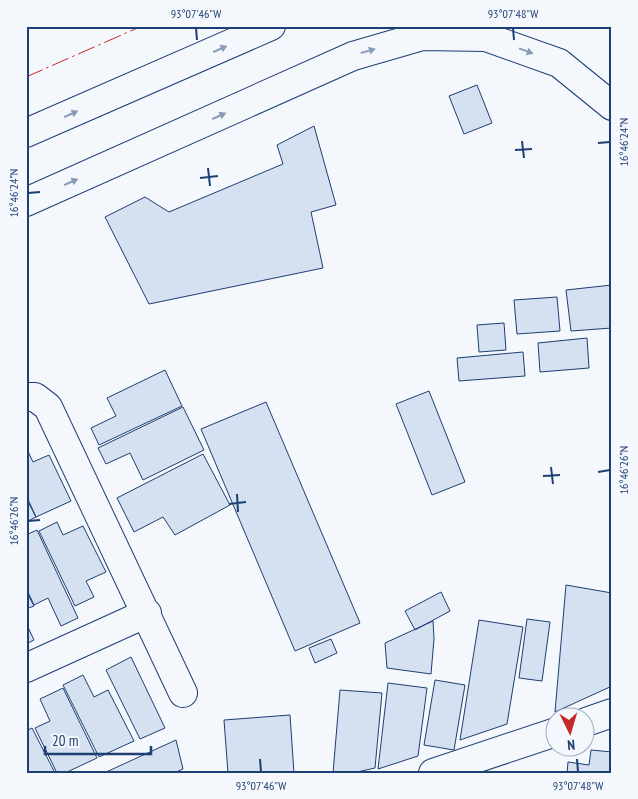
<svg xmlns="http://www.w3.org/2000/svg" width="638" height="799" viewBox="0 0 638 799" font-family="'PT Sans Narrow',sans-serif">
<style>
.building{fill:#d5e0f0;stroke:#1d3f73}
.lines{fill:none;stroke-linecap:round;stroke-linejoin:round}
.street-casing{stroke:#1d3f73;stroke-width:30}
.secondary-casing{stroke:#1d3f73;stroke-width:30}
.highway-casing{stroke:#1d3f73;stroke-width:30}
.street{stroke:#f4f7fb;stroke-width:28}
.secondary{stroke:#f4f7fb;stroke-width:28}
.highway{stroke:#f4f7fb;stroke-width:28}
.power{stroke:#c62828;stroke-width:1;stroke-dasharray:18 4 2.5 4;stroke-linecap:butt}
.oneway{fill:#889bb7}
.ticks{fill:none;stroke:#1d3f73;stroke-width:2}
.neatline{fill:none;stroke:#1d3f73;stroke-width:2}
.ticks-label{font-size:12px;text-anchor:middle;fill:#1d3f73}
</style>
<rect width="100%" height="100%" fill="#f4f7fb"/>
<path class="building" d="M477 85 492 123 464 134 449 96Z
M314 126 336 205 311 212 323 268 149 304 105 217 145 197 169 212 283 164 277 145Z
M612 285V328L571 331 566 290Z
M557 297 560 331 517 334 514 300Z
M504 323 506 350 479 352 477 325Z
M587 338 589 368 540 372 538 343Z
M523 352 525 376 459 381 457 358Z
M165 370 182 406 99 445 91 428 116 416 107 398Z
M429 391 465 482 432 495 396 404Z
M266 402 360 623 295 651 201 429Z
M183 407 204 450 143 480 130 453 106 464 98 448Z
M26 447 33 462 49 455 71 501 36 517 26 495Z
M203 454 230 505 175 535 163 517 134 532 117 498Z
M26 498 36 517 26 522Z
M57 522 63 535 83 526 106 572 86 581 94 597 75 606 39 531Z
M37 530 78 618 61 626 48 598 34 605 26 588V535Z
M566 585 612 593V686L555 712Z
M26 591 34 606 26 609Z
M441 592 450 611 415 630 405 611Z
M527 619 550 622 542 681 519 678Z
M479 620 523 627 507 724 460 740Z
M433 621 434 639 431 674 387 668 385 643Z
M26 623 34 640 26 644Z
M331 639 337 653 315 663 309 648Z
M131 657 165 728 140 739 106 670Z
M83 675 94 697 108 690 134 741 99 757 63 685Z
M435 680 465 685 454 750 424 745Z
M388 683 427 688 418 756 378 769Z
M63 688 97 758 65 773H57L35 728 50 721 40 699Z
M340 690 382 693 375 768 353 773H333Z
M290 715 294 773H228L224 720Z
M32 728 55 773H26V731Z
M176 740 183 769 174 773H104Z
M591 750 612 752V773H567L568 762 589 765Z"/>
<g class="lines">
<g class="street-casing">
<path id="street" d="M26 397H35L48 407 183 693
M26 668 147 613
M586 722 612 713
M433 773 556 732"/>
</g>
<g class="secondary-casing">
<path id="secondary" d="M26 202 353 56 422 36 486 37 559 63 612 106"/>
</g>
<g class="highway-casing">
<path id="highway" d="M26 133 271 26"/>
</g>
<use href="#street" class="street"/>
<use href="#secondary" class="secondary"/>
<use href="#highway" class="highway"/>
<path class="power" d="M26 77 142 26"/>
</g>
<defs><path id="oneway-solid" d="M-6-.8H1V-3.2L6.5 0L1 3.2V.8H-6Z" transform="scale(1.25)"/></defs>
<g class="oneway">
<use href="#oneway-solid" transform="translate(220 49) rotate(-24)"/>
<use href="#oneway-solid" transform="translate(368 51) rotate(-16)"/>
<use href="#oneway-solid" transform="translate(526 51) rotate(20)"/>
<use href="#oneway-solid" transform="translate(71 114) rotate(-24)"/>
<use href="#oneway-solid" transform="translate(219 116) rotate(-24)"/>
<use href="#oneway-solid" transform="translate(71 182) rotate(-24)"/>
</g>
<path class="ticks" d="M196 28 197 40M513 28 514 40M522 141 524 158M598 143 610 142M515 150 532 149M208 168 210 186M200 178 218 176M28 193 40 192M551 467 553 484M598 472 610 470M543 476 560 475M237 494 238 512M229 504 246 502M28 521 40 520M260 759 261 772M577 759 578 772"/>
<rect width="638" height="799" fill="none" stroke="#f4f7fb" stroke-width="55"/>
<g transform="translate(570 732) rotate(175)"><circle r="24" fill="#f4f7fb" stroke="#9eadc5"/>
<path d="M0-4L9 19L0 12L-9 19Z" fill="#c62828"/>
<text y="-8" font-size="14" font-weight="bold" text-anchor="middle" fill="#1d3f73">N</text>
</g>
<path d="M45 746v8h106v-8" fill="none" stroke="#1d3f73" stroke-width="2.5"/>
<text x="52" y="746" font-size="15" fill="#1d3f73" stroke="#f4f7fb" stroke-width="4" paint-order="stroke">20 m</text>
<rect x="28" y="28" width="582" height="744" class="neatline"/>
<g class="ticks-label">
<text x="196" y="18">93°07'46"W</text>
<text x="513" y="18">93°07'48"W</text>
<text transform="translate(624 142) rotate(-90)" y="4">16°46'24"N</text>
<text transform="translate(14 193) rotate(-90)" y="4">16°46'24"N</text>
<text transform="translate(624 470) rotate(-90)" y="4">16°46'26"N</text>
<text transform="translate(14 521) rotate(-90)" y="4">16°46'26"N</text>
<text x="261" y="790">93°07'46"W</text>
<text x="578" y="790">93°07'48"W</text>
</g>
</svg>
